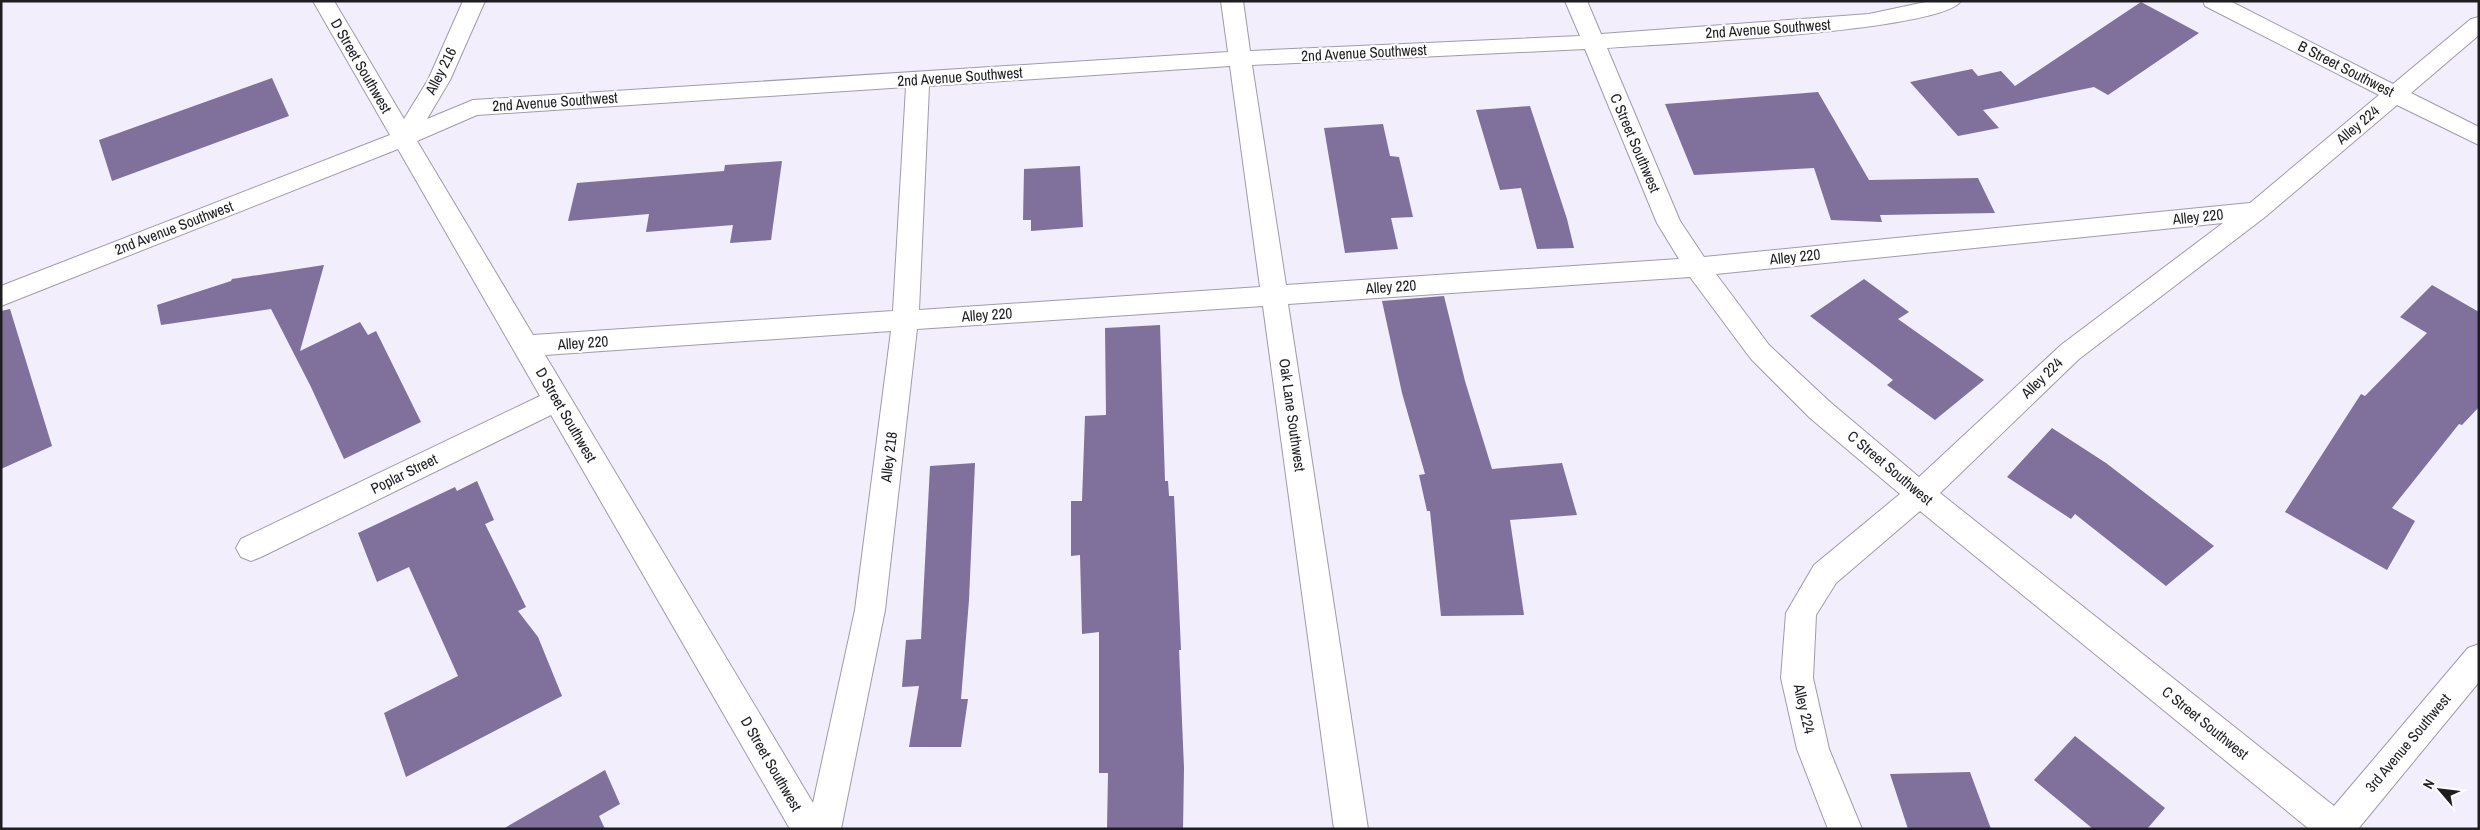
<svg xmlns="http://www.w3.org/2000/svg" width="2480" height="830" viewBox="0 0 2480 830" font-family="'Archivo Narrow',sans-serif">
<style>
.building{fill:#7f709c}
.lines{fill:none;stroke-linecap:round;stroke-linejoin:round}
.minor-casing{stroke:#a09ba9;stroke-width:2}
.minor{fill:#fff;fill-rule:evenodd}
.labels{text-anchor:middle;stroke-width:4.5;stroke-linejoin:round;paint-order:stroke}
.street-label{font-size:15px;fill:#1e1d22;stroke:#fefefe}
</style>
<rect width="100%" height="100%" fill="#f2eefc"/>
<path class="building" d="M2141 2 2199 33 2108 95 2094 87 1983 110 1999 128 1958 136 1910 82 1972 69 1978 76 2001 71 2015 86Z
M272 78 289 116 112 181 99 140Z
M1818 92 1869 180 1978 178 1995 213 1880 215 1882 222 1831 220 1814 168 1694 175 1665 104Z
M1530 106 1567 219 1574 248 1537 249 1521 188 1500 190 1476 110Z
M1383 124 1390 156 1399 157 1413 217 1391 218 1398 249 1345 253 1324 128Z
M782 161 771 240 730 243 733 225 646 232 649 214 568 221 577 183 724 171 725 165Z
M1080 166 1083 227 1031 231V220H1023L1024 169Z
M324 265 300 351 360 322 368 335 376 331 421 422 344 459 311 387 271 309 161 325 157 305 231 281 232 279Z
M1864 279 1909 312 1898 319 1984 380 1935 420 1887 385 1893 380 1810 316Z
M2432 285 2479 312V407L2462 425 2459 424 2392 508 2415 521 2387 570 2285 512 2361 394 2365 396 2427 333 2400 317Z
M1444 296 1465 381 1492 469 1562 463 1577 515 1510 520 1524 615 1441 616 1430 511H1427L1419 475 1425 474 1402 393 1382 301Z
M10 309 52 446 1 469V311Z
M1160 325 1165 481H1168L1169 496H1174L1181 650H1179L1184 768 1183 829H1107L1108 773H1099V632L1082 634 1080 555 1071 556V501H1082L1085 416 1106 415 1105 328Z
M2052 428 2106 463 2214 546 2166 586 2075 514 2071 519 2007 477Z
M975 463 969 600 961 699H968L961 747H909L919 686 902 687 906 640 921 639 930 466Z
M477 481 494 520 485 524 526 607 518 611 538 637 562 696 406 777 384 713 458 676 409 567 377 582 358 533 455 487 457 491Z
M2075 736 2165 808 2147 829H2093L2034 780Z
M605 770 620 804 599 816 605 829H503Z
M1970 772 1991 829H1908L1890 774Z"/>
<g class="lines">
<g class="minor-casing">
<path id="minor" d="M313 1H334L404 119 428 80 463 1H485L450 80 427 119 473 100 1228 52 1221 1H1243L1250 51 1580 36 1565 1H1587L1601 34 1869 14 1930 1H1961C1941 32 1657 44 1607 48L1680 221 1704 257 2250 203 2379 95 2205 6 2203 1H2230L2393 84 2471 19 2479 17V35L2411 93 2479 127V145L2397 105 2265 217 2079 359 1940 493 2334 806 2468 648 2479 644V682L2358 829H2309L1920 511 1836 583 1816 615 1813 678 1829 749 1862 829H1828L1797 749 1781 678 1786 613 1814 565 1900 494 1810 418 1751 359 1690 277 1288 304 1368 829H1334L1263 306 917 329 885 610 841 829H790L551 415 261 557 251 561 241 557 236 548 241 539 540 396 398 149 1 306V286L390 135ZM1585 49 1657 223 1679 259 1286 285 1252 65ZM1230 66 1260 287 919 310 929 86ZM906 87 893 311 533 335 417 141 477 115ZM2223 223 2061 345 1919 477 1830 402 1769 345 1716 274ZM891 331 855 610 813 803 545 355Z"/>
</g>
<use href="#minor" class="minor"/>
</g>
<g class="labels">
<g class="street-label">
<text transform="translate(1768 29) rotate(-4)" y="5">2nd Avenue Southwest</text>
<text transform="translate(1364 53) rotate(-3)" y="5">2nd Avenue Southwest</text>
<text transform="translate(361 66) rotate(60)" y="5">D Street Southwest</text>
<text transform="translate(2346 69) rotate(27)" y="5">B Street Southwest</text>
<text transform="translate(441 71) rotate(-63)" y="5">Alley 216</text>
<text transform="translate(960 77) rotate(-4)" y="5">2nd Avenue Southwest</text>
<text transform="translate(555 102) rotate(-4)" y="5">2nd Avenue Southwest</text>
<text transform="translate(2358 125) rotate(-40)" y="5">Alley 224</text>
<text transform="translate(1635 143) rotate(67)" y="5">C Street Southwest</text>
<text transform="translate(2198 217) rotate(-6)" y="5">Alley 220</text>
<text transform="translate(174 228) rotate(-21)" y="5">2nd Avenue Southwest</text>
<text transform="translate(1795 257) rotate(-6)" y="5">Alley 220</text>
<text transform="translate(1391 287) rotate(-4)" y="5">Alley 220</text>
<text transform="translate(987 315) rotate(-4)" y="5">Alley 220</text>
<text transform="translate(583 343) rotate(-4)" y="5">Alley 220</text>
<text transform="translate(2042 378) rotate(-44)" y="5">Alley 224</text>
<text transform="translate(566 415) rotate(60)" y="5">D Street Southwest</text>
<text transform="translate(1292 415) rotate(82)" y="5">Oak Lane Southwest</text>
<text transform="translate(889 457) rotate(-83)" y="5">Alley 218</text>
<text transform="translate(1890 468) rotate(40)" y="5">C Street Southwest</text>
<text transform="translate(404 474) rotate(-26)" y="5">Poplar Street</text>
<text transform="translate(1804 709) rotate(77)" y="5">Alley 224</text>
<text transform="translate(2205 723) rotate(39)" y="5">C Street Southwest</text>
<text transform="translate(2408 743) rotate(-50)" y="5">3rd Avenue Southwest</text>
<text transform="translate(771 764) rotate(60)" y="5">D Street Southwest</text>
</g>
</g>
<rect width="2480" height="830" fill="none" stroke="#1e1d22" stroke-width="5"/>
<g transform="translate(2440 790) rotate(298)" stroke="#fefefe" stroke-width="4" paint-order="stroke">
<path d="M0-4L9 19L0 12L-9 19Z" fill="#1e1d22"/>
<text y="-8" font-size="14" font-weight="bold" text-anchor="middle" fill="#1e1d22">N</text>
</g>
</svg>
